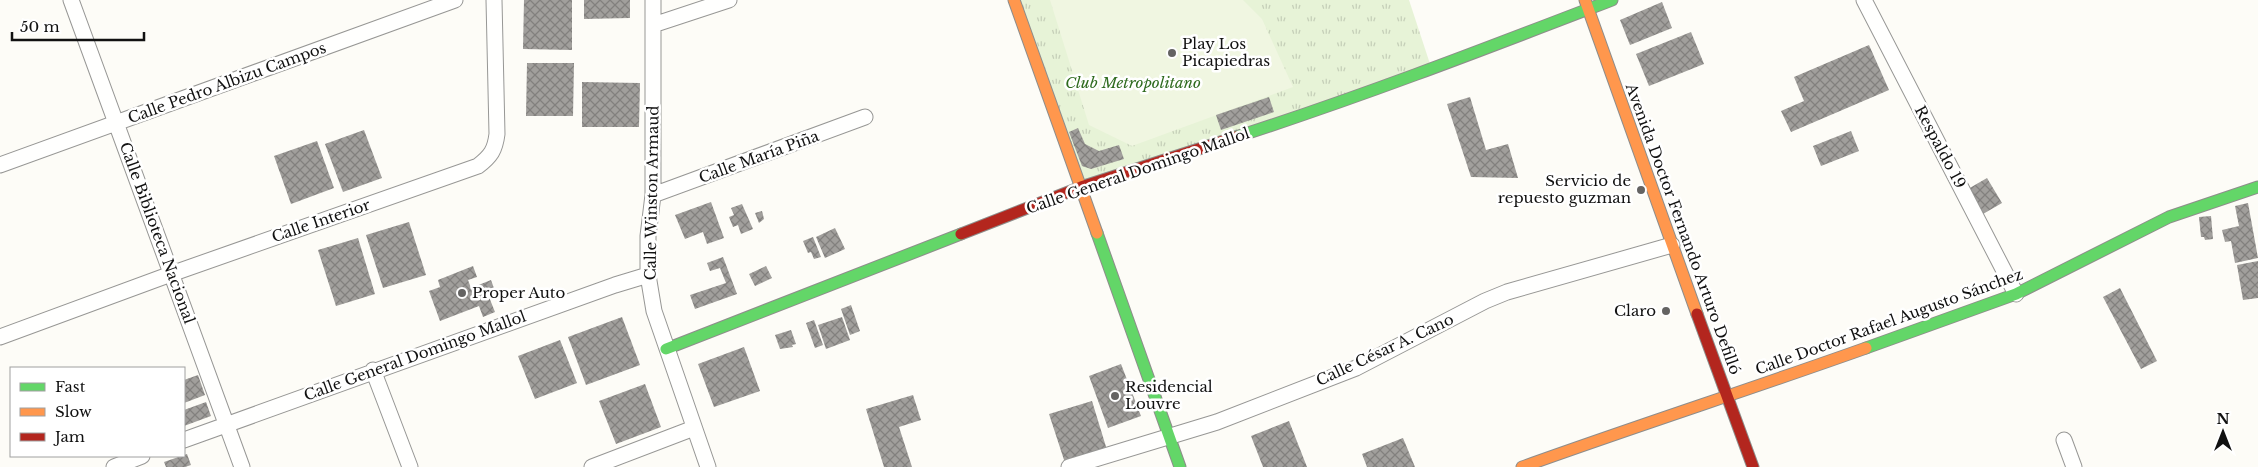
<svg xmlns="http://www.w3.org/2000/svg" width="2258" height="467" viewBox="0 0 2258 467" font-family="'Libre Baskerville',serif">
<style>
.grass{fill:url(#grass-tufts)}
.pitch{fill:#f0f6e1}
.building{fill:url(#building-cross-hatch)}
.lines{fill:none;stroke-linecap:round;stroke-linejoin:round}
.street-casing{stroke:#979795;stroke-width:17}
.fast-casing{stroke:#8e8d8b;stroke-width:13}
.slow-casing{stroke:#8e8d8b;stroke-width:13}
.jam-casing{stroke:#8e8d8b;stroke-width:13}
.street{stroke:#fffffe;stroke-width:15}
.fast{stroke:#63d668;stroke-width:11}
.slow{stroke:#ff974d;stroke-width:11}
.jam{stroke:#b3261e;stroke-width:11}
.poi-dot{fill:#646362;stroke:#fff;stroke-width:2}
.labels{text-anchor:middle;stroke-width:5;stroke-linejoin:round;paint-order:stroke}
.poi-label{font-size:15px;fill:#111;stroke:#fff;text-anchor:start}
.street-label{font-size:15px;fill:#111;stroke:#fff}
.park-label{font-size:15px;font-style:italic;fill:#2f6b1f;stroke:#fff}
</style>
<defs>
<pattern id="grass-tufts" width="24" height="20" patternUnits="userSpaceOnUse" patternTransform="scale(1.25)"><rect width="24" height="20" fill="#e7f3d7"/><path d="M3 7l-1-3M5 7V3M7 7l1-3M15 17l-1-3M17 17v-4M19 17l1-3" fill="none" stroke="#c5cfb8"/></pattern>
<pattern id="building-cross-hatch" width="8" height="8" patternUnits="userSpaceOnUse" patternTransform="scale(1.25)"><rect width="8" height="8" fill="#a19f9c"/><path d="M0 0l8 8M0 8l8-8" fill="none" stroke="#82807e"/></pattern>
</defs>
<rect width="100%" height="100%" fill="#fdfcf7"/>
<path class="grass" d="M1014 0H1409L1432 70 1081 187Z"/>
<path class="pitch" d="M1050 0H1243L1262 19 1293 87 1132 146 1089 125Z"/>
<path class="building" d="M524 0H572V50L523 49Z
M584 0H630V18L584 19Z
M1662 2 1672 28 1630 45 1620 20Z
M1691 32 1704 64 1649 86 1636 54Z
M1869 45 1889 90 1791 132 1781 111 1804 101 1794 77Z
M527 63H574L573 116H526Z
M582 82 640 83 639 127H582Z
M1269 97 1274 112 1221 130 1216 115Z
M1470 97 1486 150 1508 144 1518 178 1471 177 1447 104Z
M1078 128 1085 144 1099 151 1119 145 1124 159 1091 169 1082 166 1069 132Z
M364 130 382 178 343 192 325 144Z
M1851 131 1859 151 1821 166 1813 146Z
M317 141 334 188 291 204 274 156Z
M1987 178 2002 203 1983 214 1968 189Z
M711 202 724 238 707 244 703 232 685 239 675 215Z
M2248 203 2258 258 2235 263 2231 241 2225 242 2222 230 2239 226 2235 206Z
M742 204 753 229 741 234 738 225 733 227 729 217 734 215 731 208Z
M762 211 764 219 759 223 755 213Z
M2211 216 2213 239 2205 240 2204 237H2201L2199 217Z
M409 222 426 275 383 288 366 235Z
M835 228 845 249 825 258 816 237Z
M813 237 821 257 814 259 811 252 808 253 803 241Z
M358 238 375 294 336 306 318 250Z
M723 257 737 294 695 309 690 295 726 283 720 268 710 271 707 263Z
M2258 261V298L2243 300 2237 265Z
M473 266 477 277 468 280 471 288 491 280 496 294 489 297 495 312 483 317 479 306 440 321 429 291 440 287 438 280Z
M766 266 772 278 755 286 749 274Z
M2120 288 2157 361 2141 369 2103 297Z
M851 305 860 331 850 335 841 309Z
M622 317 640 365 586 385 568 337Z
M842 317 850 340 826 349 818 325Z
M814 320 823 345 815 348 806 323Z
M791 330 796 344 792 345 793 347 780 349 775 335Z
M560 340 577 383 535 399 518 356Z
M744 347 760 391 714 407 698 364Z
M1121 364 1141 416 1108 428 1089 376Z
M198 375 205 395 184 403V380Z
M645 384 661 427 616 444 599 401Z
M913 395 921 420 899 427 912 467H884L866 409Z
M1092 401 1107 450 1065 463 1049 414Z
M206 402 211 416 184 426V410Z
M1289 421 1307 467H1263L1251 436Z
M1403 438 1415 467H1367L1362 454Z
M187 454 191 465 185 467H166L164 462Z"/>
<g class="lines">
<g class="street-casing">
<path id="street" d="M71 0 242 467
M653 0V195L648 236V275L654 311 708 467
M1864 0 2016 294
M653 25 729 0
M0 165 455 0
M653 195 865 117
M0 337 171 274 478 166C491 156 495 150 497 134L494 0
M373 370 410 467
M184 440 615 285 648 275
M2064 440 2074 467
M114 467 142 456
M592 467 694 428
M1069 467 1217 422 1356 368 1485 301 1507 292 1672 245"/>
</g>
<g class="fast-casing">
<path id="fast" d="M1236 137C1363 96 1487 48 1612 0
M1097 233 1180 467
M1866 348 2016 294 2169 217 2258 187
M666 349 961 234"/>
</g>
<g class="slow-casing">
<path id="slow" d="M1014 0 1097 233
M1585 0 1697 314
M1522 467C1636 426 1751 389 1866 348"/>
</g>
<g class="jam-casing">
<path id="jam" d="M961 234 1081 187 1236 137
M1697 314 1753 467"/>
</g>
<use href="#street" class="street"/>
<use href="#fast" class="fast"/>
<use href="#slow" class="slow"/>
<use href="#jam" class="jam"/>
</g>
<g class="poi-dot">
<circle cx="1172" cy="53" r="5"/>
<circle cx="1641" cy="190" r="5"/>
<circle cx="462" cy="293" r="5"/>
<circle cx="1666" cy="311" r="5"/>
<circle cx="1115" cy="396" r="5"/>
</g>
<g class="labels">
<g class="poi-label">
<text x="1182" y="49">Play Los<tspan x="1182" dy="17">Picapiedras</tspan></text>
<text x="1631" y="186" text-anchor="end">Servicio de<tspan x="1631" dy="17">repuesto guzman</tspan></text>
<text x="472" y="298">Proper Auto</text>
<text x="1656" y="316" text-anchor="end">Claro</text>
<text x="1125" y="392">Residencial<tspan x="1125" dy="17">Louvre</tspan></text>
</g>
<g class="street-label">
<text transform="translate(227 83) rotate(-20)" y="5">Calle Pedro Albizu Campos</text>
<text transform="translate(1940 147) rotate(62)" y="5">Respaldo 19</text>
<text transform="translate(759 157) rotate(-20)" y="5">Calle María Piña</text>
<text transform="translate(1138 171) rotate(-19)" y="5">Calle General Domingo Mallol</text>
<text transform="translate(652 193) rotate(-89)" y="5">Calle Winston Armaud</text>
<text transform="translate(321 221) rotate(-19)" y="5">Calle Interior</text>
<text transform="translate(1683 229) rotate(70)" y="5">Avenida Doctor Fernando Arturo Defilló</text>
<text transform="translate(157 233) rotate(70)" y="5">Calle Biblioteca Nacional</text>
<text transform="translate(1889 322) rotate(-20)" y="5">Calle Doctor Rafael Augusto Sánchez</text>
<text transform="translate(1385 350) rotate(-25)" y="5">Calle César A. Cano</text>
<text transform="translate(415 356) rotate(-20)" y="5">Calle General Domingo Mallol</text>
</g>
<g class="park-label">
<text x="1133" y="88">Club Metropolitano</text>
</g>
</g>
<rect x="10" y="367" width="175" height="90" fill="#ffffff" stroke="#a0a0a0"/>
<rect x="20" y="383" width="25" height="8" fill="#63d668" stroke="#a0a0a0"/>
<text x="55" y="392" font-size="15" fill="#111111">Fast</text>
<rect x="20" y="408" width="25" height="8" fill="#ff974d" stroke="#a0a0a0"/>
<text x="55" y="417" font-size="15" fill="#111111">Slow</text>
<rect x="20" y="433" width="25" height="8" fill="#b3261e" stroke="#a0a0a0"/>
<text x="55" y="442" font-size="15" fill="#111111">Jam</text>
<g transform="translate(2223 432)" stroke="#ffffff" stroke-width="4" paint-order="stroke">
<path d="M0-4L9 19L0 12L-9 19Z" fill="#111111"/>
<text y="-8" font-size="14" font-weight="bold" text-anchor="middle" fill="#111111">N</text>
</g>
<path d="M12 32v8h132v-8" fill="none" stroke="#111111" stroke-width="2.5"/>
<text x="20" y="32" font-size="15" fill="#111111" stroke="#ffffff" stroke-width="4" paint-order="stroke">50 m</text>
</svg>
